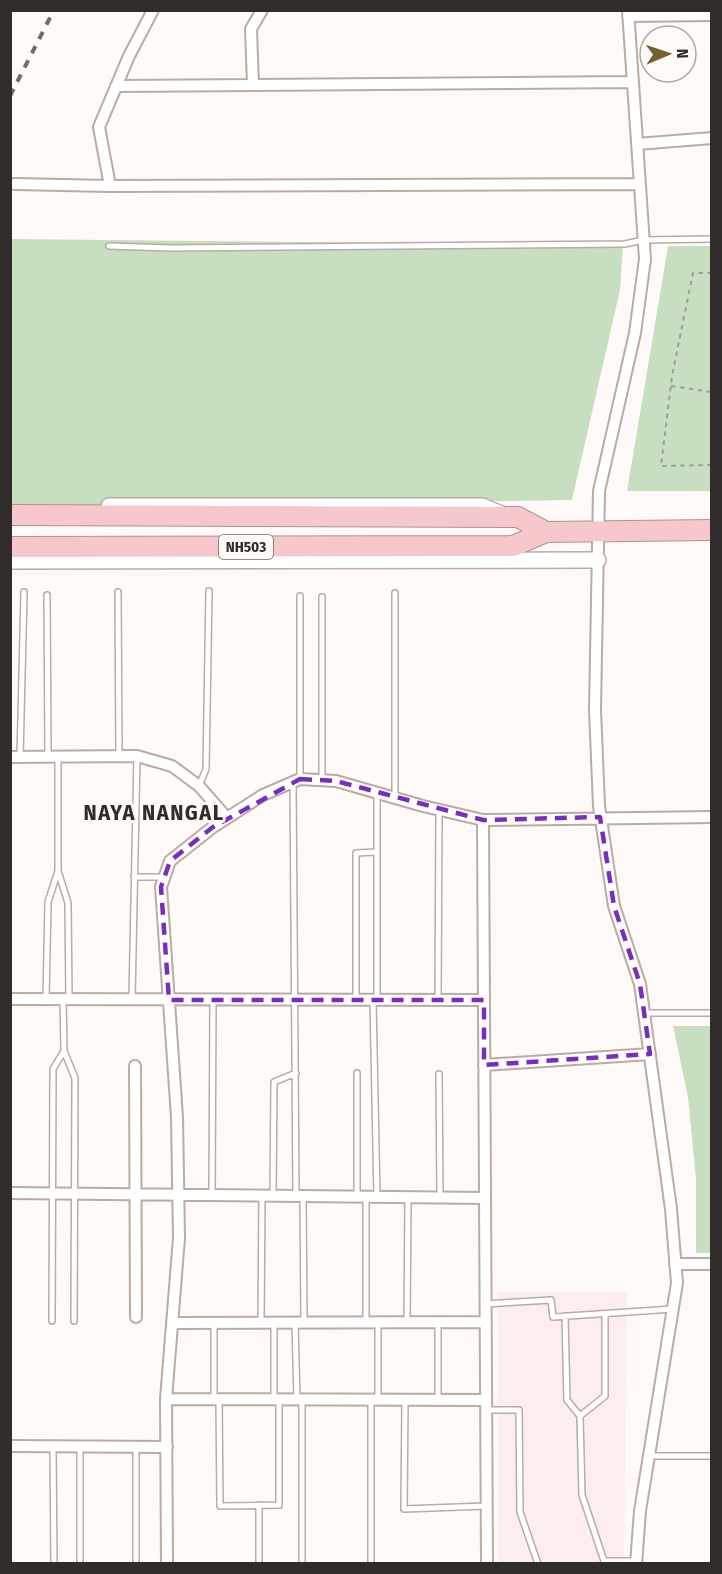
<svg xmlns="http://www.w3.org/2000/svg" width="722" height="1574" viewBox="0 0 722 1574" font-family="'Fira Sans Condensed',sans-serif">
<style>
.commercial{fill:#fdedee}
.green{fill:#c7dfc0}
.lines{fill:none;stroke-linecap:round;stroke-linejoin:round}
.lane-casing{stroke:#b8aca4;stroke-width:8}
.street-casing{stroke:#b8aca4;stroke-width:14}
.secondary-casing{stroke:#b8aca4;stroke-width:18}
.highway-casing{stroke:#b19193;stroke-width:22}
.path{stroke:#9f9b98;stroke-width:2;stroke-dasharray:4.5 4.5;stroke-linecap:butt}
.lane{stroke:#fff;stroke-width:5}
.street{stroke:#fff;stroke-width:10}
.secondary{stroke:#fff;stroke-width:15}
.highway{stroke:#f6c8cc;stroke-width:20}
.rail{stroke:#706c69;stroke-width:4;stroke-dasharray:8 8;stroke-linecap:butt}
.marked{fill:none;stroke:#7b2cbf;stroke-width:4.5;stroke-dasharray:12 8;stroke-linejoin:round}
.labels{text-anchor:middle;stroke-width:6;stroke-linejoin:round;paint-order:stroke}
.shield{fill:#fffaf7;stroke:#6e6a67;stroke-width:1.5}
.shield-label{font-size:15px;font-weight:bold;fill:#302c29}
.district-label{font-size:22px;font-weight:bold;letter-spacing:1.5px;fill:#302c29;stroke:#fffaf7}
</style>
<rect width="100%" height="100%" fill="#fffaf7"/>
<path class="commercial" d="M498 1292H627L624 1563 498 1564Z"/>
<path class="green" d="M10 239 623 245 620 290 572 500 11 508Z
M668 246H711V491H627Z
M673 1026H711V1253H696V1179L688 1097Z"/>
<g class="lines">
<g class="lane-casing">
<path id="lane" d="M109 246 171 248 625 244 643 240 712 239
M118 592 119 757
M395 593V798
M47 595 48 756
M300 596V779
M20 757 24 592
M58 758V871L68 903 69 999
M322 780V597
M293 782 296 1196
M199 786 206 769 209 591
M134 877H164
M46 999 48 902 58 871
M63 999 64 1051 75 1078 74 1321
M132 999 137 756
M356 1000V853L377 852
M377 1000V793
M438 1000 439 810
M373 1001 377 1197
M644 1013H712
M439 1074 440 1198
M212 1195 213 1000
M273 1196 274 1082 296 1073
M303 1196 304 1323
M357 1197V1073
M485 1304 551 1300 553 1317 673 1309
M565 1316 567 1400 580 1416 582 1495 604 1561H635
M52 1321 53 1069 64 1051
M438 1322V1400
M214 1323V1399
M261 1323 262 1196
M274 1323V1399
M295 1323 297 1399
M366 1323V1197
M378 1323V1400
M407 1323 408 1197
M219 1399 220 1506 279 1505V1399
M302 1400V1564
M371 1400V1564
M405 1401 404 1509 486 1506
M486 1410H519L520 1512 538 1564
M580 1416 605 1396V1314
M53 1447 54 1564
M80 1447V1564
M649 1456H712
M259 1505V1564
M136 1564V1447"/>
</g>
<g class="street-casing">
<path id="street" d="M628 10 645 259 635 333 599 491 595 710 599 806 614 906 640 984 671 1209 677 1283 640 1511 636 1564
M628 16 712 15
M253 85 251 29 262 10
M116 86 633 82
M637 144 712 138
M15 184 110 186 639 184
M110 186 99 127 129 56 153 10
M10 757 137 756 172 766 199 786 227 818
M483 820 487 1564
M10 999 484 1000
M484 1065 650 1054
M135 1066 136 1317
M10 1193 485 1198
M675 1264H712
M172 1323 486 1322
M166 1399 486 1400
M10 1446 167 1447
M167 1564 166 1399 179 1238 177 1117 161 887 170 861 213 827 263 795 300 779 336 781 423 806 483 820 712 817"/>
</g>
<g class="secondary-casing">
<path id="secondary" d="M109 506H482L504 515
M10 561 598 560"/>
</g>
<g class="highway-casing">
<path id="highway" d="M10 515 518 517 546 532
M10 547 513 546 546 532 712 530"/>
</g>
<path class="path" d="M712 273H693L672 376 661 466 712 465
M671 386 712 392"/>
<use href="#lane" class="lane"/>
<use href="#street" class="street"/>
<use href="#secondary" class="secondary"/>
<use href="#highway" class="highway"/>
<path class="rail" d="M10 96 54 10"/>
</g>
<path class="marked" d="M300 779 336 781 483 820 600 817 614 906 640 984 650 1054 484 1065V1000H169L161 887 170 861 213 827Z"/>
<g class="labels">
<rect class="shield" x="219" y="535" width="54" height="24" rx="4.5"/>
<g class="shield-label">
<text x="246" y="552">NH503</text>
</g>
<g class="district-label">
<text x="154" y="820">NAYA NANGAL</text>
</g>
</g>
<rect width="722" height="1574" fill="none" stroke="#302c29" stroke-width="24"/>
<g transform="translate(668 54) rotate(88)"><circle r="28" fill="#fffaf7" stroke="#aca8a5" stroke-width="1.5"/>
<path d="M0-4.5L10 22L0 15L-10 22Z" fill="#706330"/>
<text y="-9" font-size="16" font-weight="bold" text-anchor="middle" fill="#302c29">N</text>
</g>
</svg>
